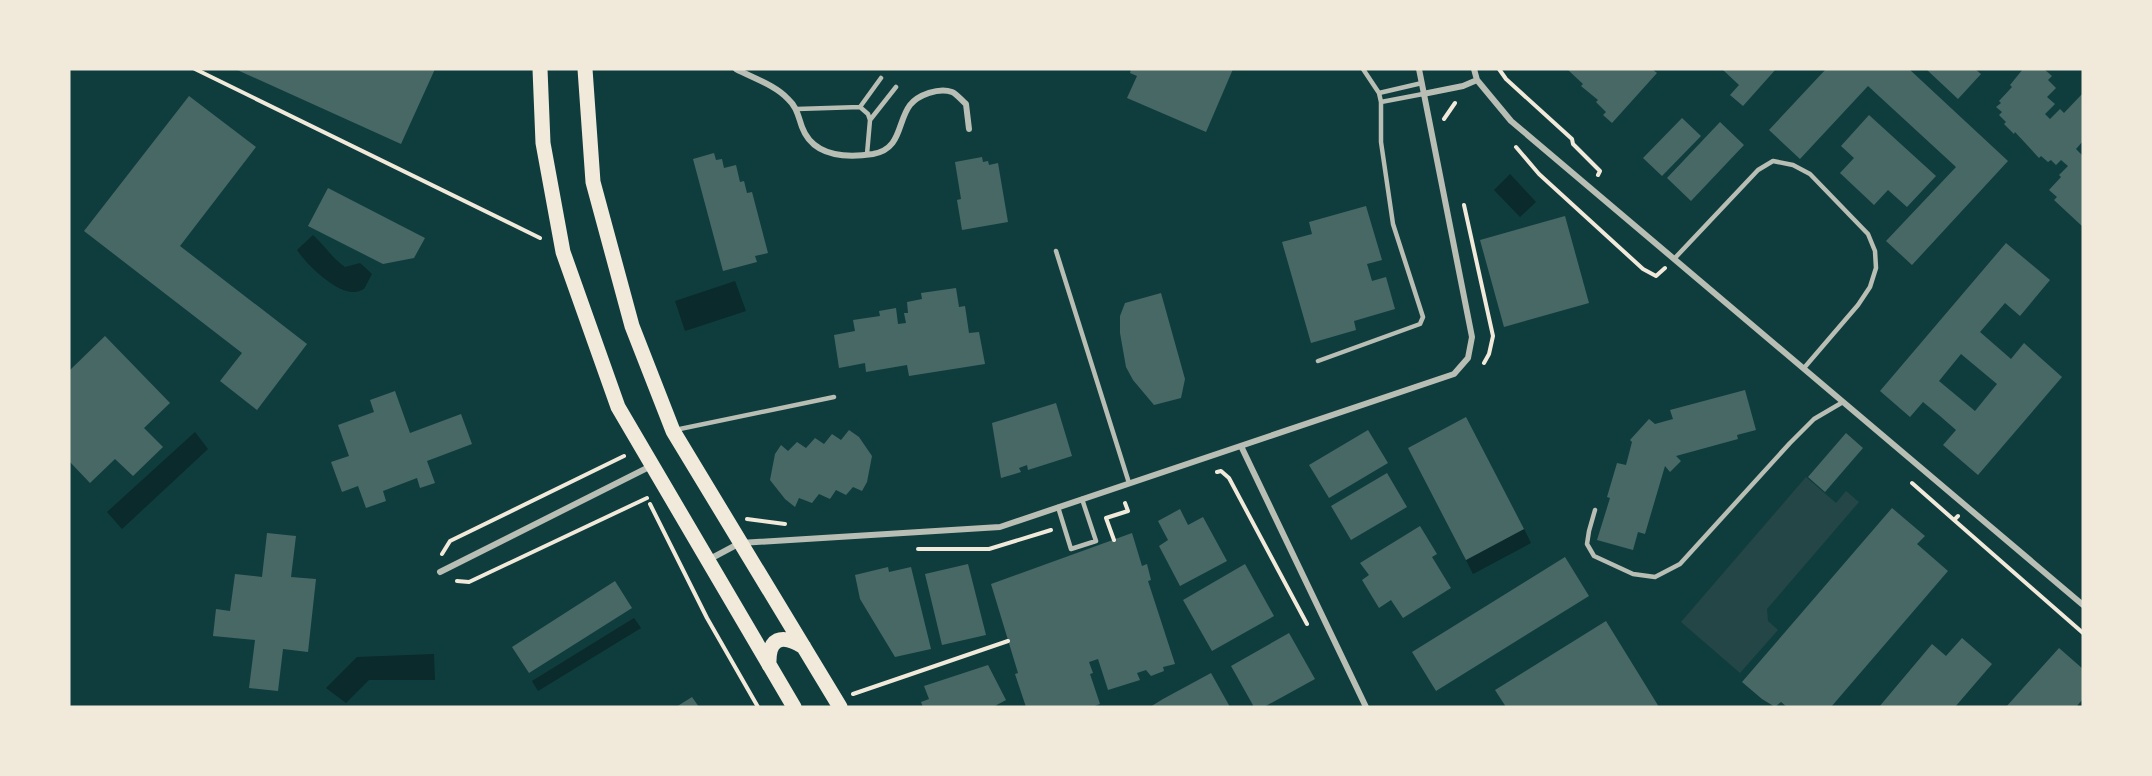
<svg xmlns="http://www.w3.org/2000/svg" width="2152" height="776" viewBox="0 0 2152 776" font-family="'Archivo Narrow',sans-serif">
<style>
.green{fill:#244646}
.water{fill:#0a2a2b}
.building{fill:#486865;fill-rule:evenodd}
.lines{fill:none;stroke-linecap:round;stroke-linejoin:round}
.path{stroke:#f1e9da;stroke-width:4}
.service{stroke:#b8beb3;stroke-width:4.5}
.minor{stroke:#b8beb3;stroke-width:6}
.primary{stroke:#f1e9da;stroke-width:15}
</style>
<rect width="100%" height="100%" fill="#0f3d3e"/>
<path class="green" d="M1806 477 1836 503 1846 491 1859 502 1767 609 1768 621 1778 630 1740 673 1681 622Z"/>
<path class="water" d="M1510 174 1536 202 1520 217 1494 190Z
M313 235C325 246 332 258 345 267L360 263 372 274 364 289C361 290 358 292 354 292 336 293 306 264 297 250Z
M735 281 746 311 685 331 675 301Z
M195 432 208 449 122 529 107 512Z
M1524 529 1531 543 1473 574 1466 560Z
M634 618 641 628 538 691 532 681Z
M434 654 435 680H369L346 703 326 688 357 657Z"/>
<path class="building" d="M235 69H435L401 144Z
M1131 69H1233L1206 132 1127 98 1137 76 1130 73Z
M1567 69H1652L1657 73 1612 123 1603 115 1606 112 1596 102 1598 100 1581 86 1583 84Z
M1722 69H1776L1743 106 1730 95 1739 85Z
M1826 69H1909L2008 161 1912 265 1886 241 1956 167 1868 86 1800 159 1769 130Z
M1926 69H1975L1981 74 1958 99Z
M2023 69H2044L2052 76 2048 80 2056 88 2047 97 2055 104 2045 114 2050 119 2060 109 2064 113 2083 93V141L2076 149 2083 156V227L2054 200 2057 197 2049 190 2061 177 2059 175 2068 166 2061 160 2056 165 2051 160 2048 162 2041 156 2039 158 2015 132 2014 134 2004 124 2006 122 1999 115 2002 112 1996 107 2001 103 1999 101 2012 87 2010 85Z
M189 96 256 147 180 246 307 344 257 410 220 381 242 353 84 231Z
M1869 115 1936 176 1907 207 1888 190 1874 205 1840 173 1854 158 1841 146Z
M1682 118 1701 136 1662 176 1643 158Z
M1720 122 1744 145 1691 201 1667 178Z
M714 153 716 160 722 159 724 168 736 165 740 182 744 181 747 193 752 192 768 253 755 256 757 262 723 271 693 159Z
M982 157 983 162 988 161 989 165 998 163 1008 222 962 230 957 200 961 199 955 162Z
M328 188 425 238 414 258 383 264 308 226Z
M1366 206 1382 260 1367 264 1372 281 1386 277 1395 309 1354 321 1356 330 1311 343 1282 242 1312 234 1309 222Z
M1565 216 1589 303 1504 327 1480 240Z
M2006 243 2050 280 2020 316 2005 303 1980 332 2011 359 2024 343 2062 377 1978 475 1943 445 1956 430 1940 416 1923 402 1910 417 1880 391ZM1961 354 1997 384 1975 411 1939 381Z
M956 288 959 307 965 306 969 333 979 332 985 364 909 376 907 365 866 372 865 363 839 368 834 335 855 331 853 320 880 316 879 311 896 308 898 324 906 323 904 313H908L907 302 922 299 921 293Z
M1161 293 1185 379 1181 398 1154 405 1133 380 1126 367 1120 333V316L1125 303Z
M105 336 170 403 144 428 163 447 133 476 115 459 90 483 69 461V371Z
M1745 390 1756 430 1737 435 1738 439 1676 456 1681 461 1670 472 1665 466 1645 534 1638 532 1633 550 1597 540 1610 498 1607 497 1617 463 1626 465 1632 442 1630 440 1649 419 1655 424 1673 419 1670 410Z
M395 391 410 433 461 414 472 444 427 461 435 483 420 488 417 478 383 491 386 501 366 508 358 486 342 492 331 462 349 456 338 425 374 412 370 400Z
M1056 403 1072 456 1028 470 1027 465 1019 468 1021 472 1001 478 992 423Z
M1466 417 1524 529 1466 560 1408 448Z
M849 430 859 437 872 456 867 482 862 491 853 487 846 495 836 490 830 499 819 494 812 503 799 498 795 507 785 499 770 480 775 454 781 445 788 451 797 442 806 448 815 438 824 444 832 434 841 440Z
M1368 430 1388 463 1329 498 1309 465Z
M1846 433 1863 448 1825 492 1808 477Z
M1387 473 1407 507 1351 540 1331 506Z
M1892 508 1925 536 1917 544 1948 571 1831 707H1787L1781 702 1775 707 1762 699 1742 682Z
M1180 509 1188 525 1203 517 1227 561 1180 586 1159 546 1168 540 1158 521Z
M1420 526 1437 554 1432 557 1451 588 1403 618 1391 600 1379 608 1362 580 1369 575 1360 563Z
M267 533 296 536 291 577 316 579 308 652 283 649 278 691 249 688 255 640 213 636 216 609 230 611 235 574 262 577Z
M1132 533 1142 566 1147 564 1151 580 1148 581 1175 664 1163 667 1164 671 1151 676 1146 670 1137 673 1140 680 1108 690 1098 659 1089 662 1093 673 1090 674 1100 704 1092 707H1026L1015 674 1018 673 991 584Z
M1565 557 1589 596 1436 691 1412 652Z
M968 564 986 635 942 645 925 574Z
M1245 564 1274 616 1212 651 1183 600Z
M888 567 889 572 911 567 931 649 895 657 860 599 855 575Z
M615 581 632 608 529 673 512 647Z
M1606 621 1659 707H1506L1495 690Z
M1289 633 1315 679 1264 707H1254L1231 666Z
M1962 638 1992 664 1955 707H1879L1932 644 1946 656Z
M2059 648 2083 669V699L2076 707H2006Z
M988 665 1006 700 993 707H923L921 702 929 699 924 686Z
M1211 673 1230 707H1150L1163 699Z
M692 697 699 707H676Z"/>
<g class="lines">
<path class="path" d="M195 69 540 238
M1499 69 1506 79 1572 139 1573 144 1600 171 1598 175
M1444 119 1455 103
M1516 147 1539 174 1643 269 1656 276 1665 268
M1464 205 1493 336 1489 354 1484 363
M1217 472 1221 471 1229 478 1307 624
M1912 483 1954 520
M650 504 707 618 758 707
M1958 516 1954 520 2083 633
M747 519 785 524
M1114 540 1106 518 1128 511 1125 503
M918 549H989L1051 530
M442 554 450 541 624 456
M457 581 469 582 647 498
M853 694 1008 641"/>
<path class="service" d="M1379 93 1422 83
M1381 102 1423 94
M860 107 881 78
M797 109 860 107 868 114 870 120 867 154
M870 120 896 87
M1056 251 1129 483
M1674 259 1758 170 1773 161 1793 165 1810 174 1868 234 1875 251 1876 268 1870 287 1858 305 1804 368
M1318 361 1420 324 1423 317 1393 224 1381 142V102L1379 93 1363 69
M675 430 834 397
M1058 507 1071 549 1096 541 1082 499
M1595 510 1589 531 1587 544 1594 556 1633 574 1655 577 1680 564 1790 443 1814 419 1843 402"/>
<path class="minor" d="M736 69C753 78 775 85 788 99 797 107 798 116 802 127 813 157 846 158 873 154 902 149 897 122 910 105 918 95 939 87 952 92 957 94 962 101 966 104L969 129
M1474 69 1477 80 1511 121 2083 605
M1423 94 1463 86 1477 80
M1241 446 1366 707
M708 560 740 543 1000 527 1454 374 1468 358 1472 337 1419 69
M440 572 651 466"/>
<path class="primary" d="M540 69 543 143 563 252 618 407 794 707
M585 69 593 182 632 326 673 431 840 707
M769 665C768 638 781 633 804 647"/>
</g>
<rect width="2152" height="776" fill="none" stroke="#f1e9da" stroke-width="141"/>
</svg>
